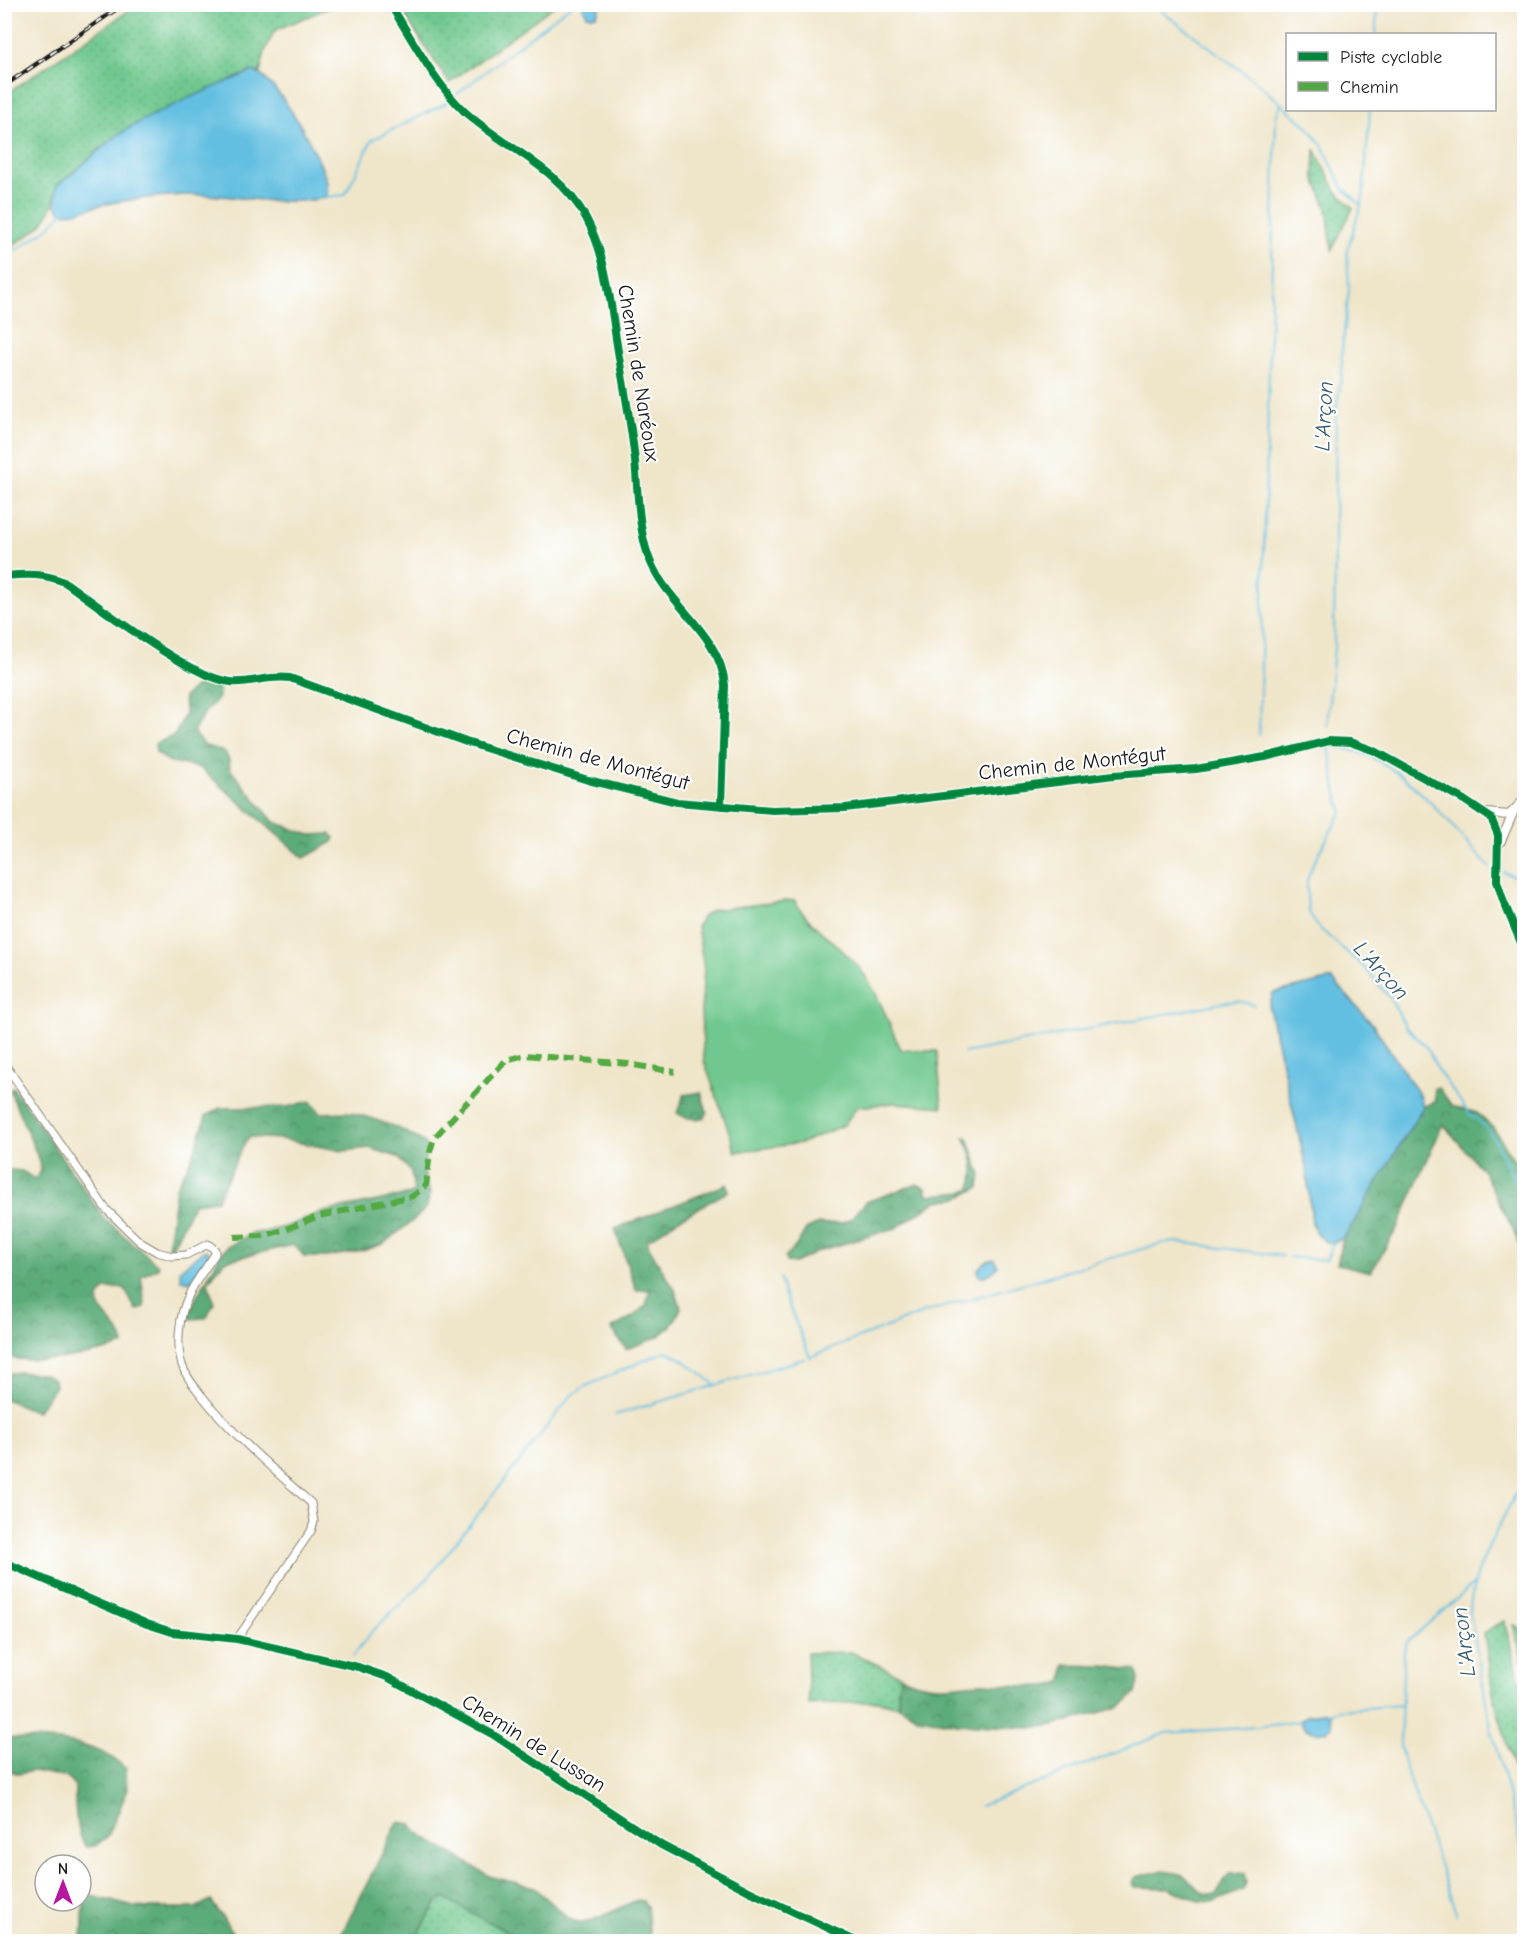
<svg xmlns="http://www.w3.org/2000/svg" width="1529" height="1946" viewBox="0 0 1529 1946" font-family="'Comic Neue',sans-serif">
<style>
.grass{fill:url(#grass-dots);stroke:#467255;stroke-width:1.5}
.forest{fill:url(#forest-crowns);stroke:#3c644a;stroke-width:1.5}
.green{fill:#70c88e;stroke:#467255;stroke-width:1.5}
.water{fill:#63bfe1;stroke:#406e7e;stroke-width:1.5}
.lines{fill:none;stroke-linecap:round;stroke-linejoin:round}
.stream{stroke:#63bfe1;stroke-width:2}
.minor-casing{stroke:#868072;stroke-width:9}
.tertiary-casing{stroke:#868072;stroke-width:10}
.minor{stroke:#fff;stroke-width:7}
.tertiary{stroke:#fff;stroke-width:8}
.rail-casing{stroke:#1c1c1c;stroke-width:4.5}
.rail{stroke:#fff;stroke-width:2;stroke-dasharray:7;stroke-linecap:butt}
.quiet{stroke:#52a943;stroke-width:6;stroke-dasharray:12 6;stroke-linecap:butt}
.cycleway-casing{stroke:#fff;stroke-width:11}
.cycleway{stroke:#00873e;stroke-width:8}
.labels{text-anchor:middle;stroke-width:4.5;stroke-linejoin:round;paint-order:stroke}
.street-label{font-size:21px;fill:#1c1c1c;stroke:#fff}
.water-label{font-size:22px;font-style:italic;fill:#385d6b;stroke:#fff}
</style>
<defs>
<pattern id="grass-dots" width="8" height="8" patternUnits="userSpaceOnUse" patternTransform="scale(1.5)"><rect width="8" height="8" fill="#70c88e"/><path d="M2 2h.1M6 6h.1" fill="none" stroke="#60ab7a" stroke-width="1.8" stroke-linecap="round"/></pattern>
<pattern id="forest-crowns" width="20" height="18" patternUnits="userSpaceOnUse" patternTransform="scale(1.5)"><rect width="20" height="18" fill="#5cac79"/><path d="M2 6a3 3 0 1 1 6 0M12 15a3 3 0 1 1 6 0" fill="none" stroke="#4b8b62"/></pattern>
</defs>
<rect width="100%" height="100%" fill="#fff"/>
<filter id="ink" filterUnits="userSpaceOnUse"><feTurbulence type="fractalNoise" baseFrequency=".0167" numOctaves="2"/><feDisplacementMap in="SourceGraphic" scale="12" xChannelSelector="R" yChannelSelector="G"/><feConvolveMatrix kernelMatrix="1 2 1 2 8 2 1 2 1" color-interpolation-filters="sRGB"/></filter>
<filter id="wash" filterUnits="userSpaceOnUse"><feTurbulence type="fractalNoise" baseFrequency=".008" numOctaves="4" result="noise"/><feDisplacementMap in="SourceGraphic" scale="24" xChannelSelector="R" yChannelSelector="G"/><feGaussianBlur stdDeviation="1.35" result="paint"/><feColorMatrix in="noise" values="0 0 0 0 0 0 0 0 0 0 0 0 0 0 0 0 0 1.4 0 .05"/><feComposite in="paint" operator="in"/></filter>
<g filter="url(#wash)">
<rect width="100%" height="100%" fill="#efe5c9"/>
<path class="grass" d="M137 5H336L275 30 265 51 260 73 252 71C213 89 171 104 134 125 105 141 84 166 57 185 52 225 36 230 5 250V95Z
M398 5H555L449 83Z
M1315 149 1336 191 1353 208 1332 250 1327 209 1314 176Z
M1504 1621 1524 1696V1805L1493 1694 1484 1633Z
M1513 1625 1524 1632V1666Z
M851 1652 901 1676 898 1692 899 1706 878 1701 809 1705 807 1653Z
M445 1898 519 1938 520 1941 414 1942 437 1901Z"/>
<path class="forest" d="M204 679 219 688V697L205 712 193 732 204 745 225 752 229 760 230 769 274 822 310 835 331 834 335 838 333 842 304 858 200 768 170 762 156 753 155 744 175 735 185 713 184 697Z
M13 1087 104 1218 158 1265V1268L141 1276 145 1304 142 1309 136 1310 124 1288 105 1289 98 1297C99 1319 120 1322 124 1345 96 1355 32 1366 5 1356V1169L22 1171 36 1180 41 1170 37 1155 10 1091Z
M1434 1088H1439L1452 1106 1477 1113 1492 1126 1516 1163 1524 1180V1259L1514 1231 1483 1171 1443 1124 1399 1225 1371 1272 1337 1264 1343 1238 1423 1107 1435 1101Z
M701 1092 707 1112 705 1118C694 1120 686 1119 677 1113L684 1095Z
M310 1101 321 1113 347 1112 371 1118 398 1128 424 1142 426 1146 424 1173 430 1193 427 1207 415 1219 383 1244 363 1251 326 1257H304L298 1248 293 1245 224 1261 208 1282 214 1303 206 1318 190 1319V1312L196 1298 221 1254 227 1247 252 1233 264 1232 290 1225 318 1213 411 1194 414 1191 411 1172 398 1157 369 1148 343 1151 280 1139 250 1137 243 1146 217 1200 194 1203 172 1248 168 1247 176 1187 194 1153 206 1116 220 1108 287 1107Z
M964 1137 968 1138 981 1175 979 1188 958 1198 937 1201 896 1228 819 1251 795 1263 786 1262 785 1257 796 1246 806 1229 819 1224 842 1223 852 1218 866 1202 917 1184 926 1188 927 1193 931 1195 962 1192 971 1188C978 1170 973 1153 964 1137Z
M727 1184 729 1191 674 1222 647 1241 650 1249 675 1290 681 1308C669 1337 655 1339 626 1349L611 1329 634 1316 646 1305 650 1290H636L615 1229Z
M19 1372 43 1374 54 1379 55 1386 37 1412 5 1399V1374Z
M1065 1665 1103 1666 1136 1670 1139 1679 1136 1693 1120 1707 1054 1725 1030 1728 958 1724 919 1718 899 1706 898 1692 901 1676C911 1682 924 1685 936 1686 952 1687 967 1683 982 1683 997 1683 1056 1692 1063 1680Z
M5 1738C46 1740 95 1738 126 1769L127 1791 108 1836 95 1846 86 1847C76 1833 74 1803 75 1787L66 1777 33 1771 19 1774 5 1769Z
M398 1822 412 1824 418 1833 489 1876 534 1887 569 1919 579 1922H589L637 1900 643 1901 647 1906 650 1941H520L518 1938 445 1898 437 1902 414 1941H338Z
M1160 1871C1167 1872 1174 1872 1180 1874 1198 1881 1191 1894 1217 1895L1223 1881 1229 1874 1245 1873 1246 1883 1243 1890 1214 1902 1198 1901 1168 1888 1133 1887 1132 1882 1136 1877Z
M89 1895 133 1907 152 1908H195L211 1900 238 1941H82L84 1898Z"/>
<path class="green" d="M794 900C810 927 834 940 855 963 875 985 886 1016 898 1044L902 1050 937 1051 942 1107 894 1103 857 1107 844 1125 802 1143 736 1152 704 1061 701 1012 704 969 697 926 704 915 712 910Z"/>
<path class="water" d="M582 5H600L597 15 590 16 587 15Z
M253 71C279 81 320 155 327 183 328 187 327 192 327 197 281 209 229 192 184 195 158 196 126 200 101 205 88 208 75 215 61 212L55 204 57 185C84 166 105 141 134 125 171 104 213 88 253 71Z
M1328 980H1333L1373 1025 1421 1097 1423 1107 1350 1228 1343 1238 1333 1243 1326 1242 1316 1233 1312 1223 1306 1166 1269 1008 1273 993Z
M207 1250 210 1254 190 1282 181 1280 180 1270 182 1268 203 1251Z
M994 1259 998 1266C994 1272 987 1277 979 1276L978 1269C982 1264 988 1260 994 1259Z
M1322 1713H1330L1332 1727C1320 1736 1308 1734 1300 1721L1308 1715Z"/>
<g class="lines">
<path class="stream" d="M1152 4 1255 81 1308 127 1322 145 1343 188 1360 204
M1376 34 1377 4
M457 94 572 4
M325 197 345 195 372 140 448 102
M4 258 46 230 63 212
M1327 726 1334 648 1336 412 1342 373V350L1349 290 1347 251 1363 198 1370 110
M1259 735 1276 117 1281 104
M1490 868C1456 832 1418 780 1373 758 1360 751 1343 748 1329 746L1336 790 1342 811 1312 866 1307 881V897L1309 912 1318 927 1365 968 1390 998 1406 1027 1427 1048 1439 1072 1469 1113 1485 1126 1496 1142 1524 1199
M1503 872 1524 880
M964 1053 1227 1002 1239 1001 1254 1005
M1289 1257 1326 1260 1333 1243
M780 1278 784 1293 810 1357 922 1313 1163 1243 1178 1242 1282 1256
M615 1415 804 1359
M1524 1478C1505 1516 1470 1571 1470 1613L1491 1728 1523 1850 1524 1882
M353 1656 372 1631 427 1579 570 1397 584 1387 666 1351 682 1359 716 1385
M1327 1713 1339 1710 1402 1705
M980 1806 1166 1733 1257 1727 1302 1721
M1457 1916 1403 1760 1400 1745 1404 1651 1407 1642 1474 1584"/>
</g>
</g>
<g filter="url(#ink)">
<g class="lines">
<g class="minor-casing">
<path id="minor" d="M390 4C412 39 435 84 465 112 506 149 559 167 586 218 607 257 610 302 617 345 623 383 631 422 635 461 638 492 638 526 648 555 664 604 720 631 725 685L721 806
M4 1063 106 1209 140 1242 157 1252 172 1256 186 1255 208 1244 215 1250V1254C206 1268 194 1282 188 1297 179 1316 176 1345 182 1365 186 1377 194 1386 202 1396 234 1436 273 1469 311 1503L314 1522 311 1531 237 1639
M4 1562 147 1624 172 1632 237 1639 358 1667 387 1677 492 1734 661 1845 749 1891 858 1942"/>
</g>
<g class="tertiary-casing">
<path id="tertiary" d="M4 576C27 574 46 573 66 583 103 609 189 677 231 682 251 684 267 675 290 678L466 742 588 780 677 802 772 810 845 808 1114 775 1196 769 1265 757 1329 741 1350 742 1375 751 1464 800 1491 818 1498 835 1497 881 1503 900 1524 950
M1486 813 1509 815 1524 800
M1500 843 1514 811"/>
</g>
<use href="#minor" class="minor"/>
<use href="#tertiary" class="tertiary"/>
<g class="rail-casing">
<path id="rail" d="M4 86 124 4"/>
</g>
<use href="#rail" class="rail"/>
<path class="quiet" d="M234 1237 262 1236 284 1230 319 1216 413 1196 426 1185 430 1152 434 1138 506 1060 525 1055 628 1064 675 1072"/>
<g class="cycleway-casing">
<path id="cycleway" d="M390 4C412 39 435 84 465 112 506 149 559 167 586 218 607 257 610 302 617 345 623 383 631 422 635 461 638 492 638 526 648 555 664 604 720 631 725 685L721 806
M4 576C27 574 46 573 66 583 103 609 189 677 231 682 251 684 267 675 290 678L466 742 588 780 677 802 772 810 845 808 1114 775 1196 769 1265 757 1329 741 1350 742 1375 751 1464 800 1491 818 1498 835 1497 881 1503 900 1524 950
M4 1562 147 1624 172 1632 237 1639 358 1667 387 1677 492 1734 661 1845 749 1891 858 1942"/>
</g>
<use href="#cycleway" class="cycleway"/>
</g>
</g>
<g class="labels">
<g class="street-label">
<text transform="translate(639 373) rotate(81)" y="7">Chemin de Naréoux</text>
<text transform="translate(598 759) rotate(15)" y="7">Chemin de Montégut</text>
<text transform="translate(1072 763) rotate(-6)" y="7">Chemin de Montégut</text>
<text transform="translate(534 1743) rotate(32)" y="7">Chemin de Lussan</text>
</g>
<g class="water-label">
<text transform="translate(1323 416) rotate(-87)" y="8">L'Arçon</text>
<text transform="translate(1382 970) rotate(48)" y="8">L'Arçon</text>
<text transform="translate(1463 1642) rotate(-97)" y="8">L'Arçon</text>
</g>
</g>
<rect width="1529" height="1946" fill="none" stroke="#fff" stroke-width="24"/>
<rect x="1286" y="33" width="210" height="78" fill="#ffffff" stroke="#a4a4a4" stroke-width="1.5"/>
<rect x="1298" y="52" width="30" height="9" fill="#00873e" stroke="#a4a4a4" stroke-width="1.5"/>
<text x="1340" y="63" font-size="18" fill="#1c1c1c">Piste cyclable</text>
<rect x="1298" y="82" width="30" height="9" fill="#52a943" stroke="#a4a4a4" stroke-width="1.5"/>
<text x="1340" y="93" font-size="18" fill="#1c1c1c">Chemin</text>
<g transform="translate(63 1883)"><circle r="28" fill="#ffffff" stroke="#a4a4a4" stroke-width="1.5"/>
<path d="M0-4.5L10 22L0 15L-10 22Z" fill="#b5179e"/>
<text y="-9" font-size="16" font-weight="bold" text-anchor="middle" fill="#1c1c1c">N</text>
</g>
</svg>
